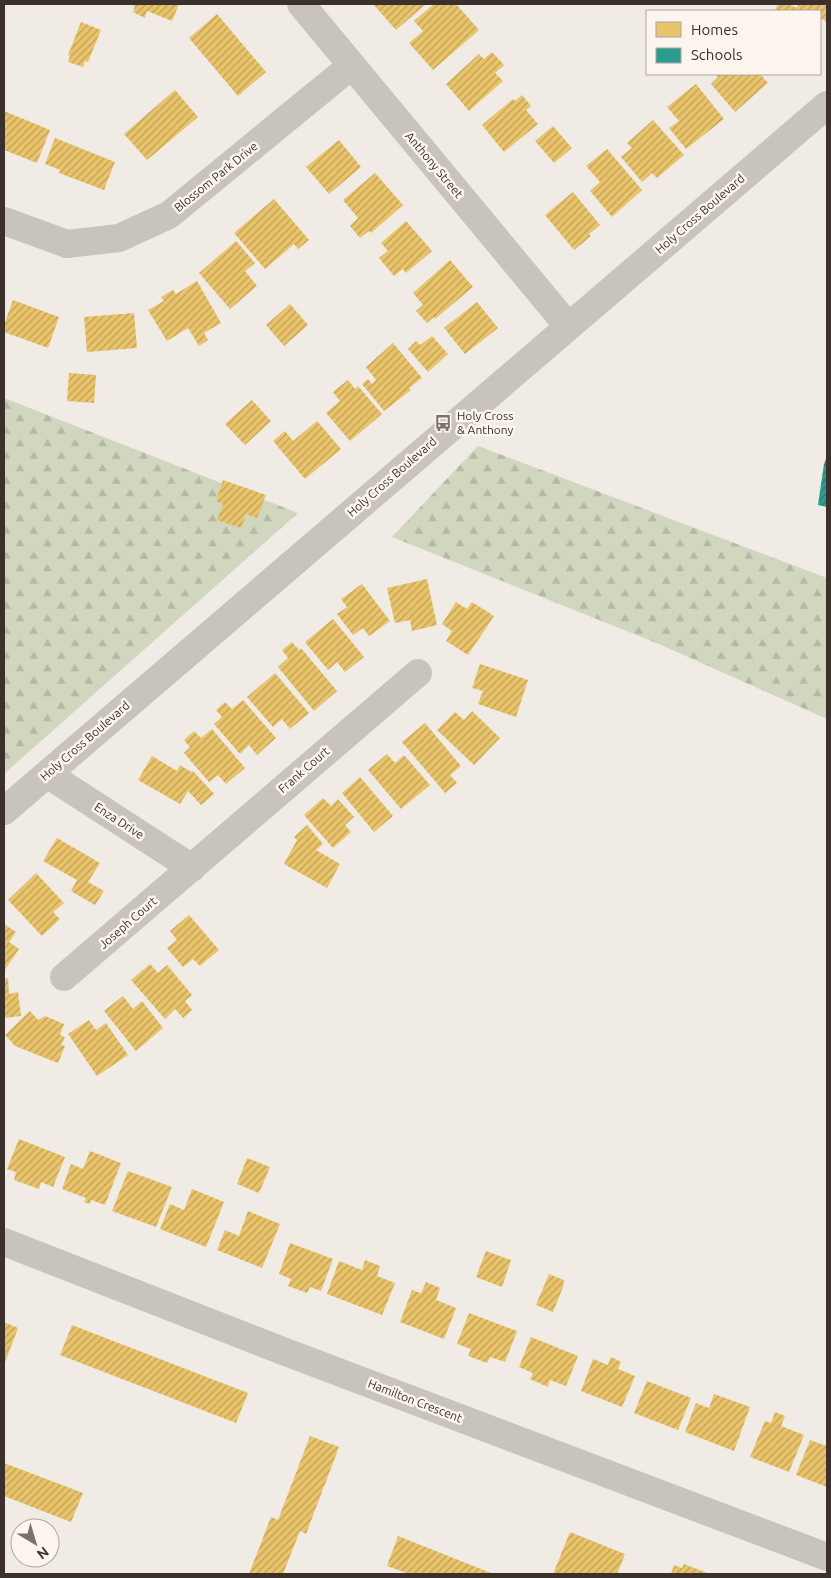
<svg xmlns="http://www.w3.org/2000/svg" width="831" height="1578" viewBox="0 0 831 1578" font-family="Ubuntu,sans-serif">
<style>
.forest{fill:url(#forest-firs)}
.homes{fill:url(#homes-hatch)}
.schools{fill:url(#schools-hatch)}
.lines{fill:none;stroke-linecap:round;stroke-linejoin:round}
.minor{stroke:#c9c3be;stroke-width:28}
.labels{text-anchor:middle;stroke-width:5;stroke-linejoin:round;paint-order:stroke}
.street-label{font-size:12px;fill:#3b302b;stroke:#fbf5ee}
.poi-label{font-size:12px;fill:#3b302b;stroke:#fbf5ee;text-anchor:start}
</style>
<defs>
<pattern id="forest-firs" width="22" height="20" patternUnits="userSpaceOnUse" patternTransform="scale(1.25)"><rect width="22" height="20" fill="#d1d6bf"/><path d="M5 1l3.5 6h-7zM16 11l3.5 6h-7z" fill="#b4b8a4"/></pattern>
<pattern id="homes-hatch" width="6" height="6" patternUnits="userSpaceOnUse" patternTransform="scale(1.25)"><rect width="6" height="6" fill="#e9c46a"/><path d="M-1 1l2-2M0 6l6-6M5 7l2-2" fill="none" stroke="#bea057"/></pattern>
<pattern id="schools-hatch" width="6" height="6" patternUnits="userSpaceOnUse" patternTransform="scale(1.25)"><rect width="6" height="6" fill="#2a9d8f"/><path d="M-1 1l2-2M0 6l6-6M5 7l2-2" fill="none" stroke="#258075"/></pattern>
</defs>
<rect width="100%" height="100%" fill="#f0ebe5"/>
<path class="forest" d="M4 398 298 513 4 774Z
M478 446 827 578V719L659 644 392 537Z"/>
<path class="homes" d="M129 4H179L172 21 147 11 145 18 133 12 135 6Z
M373 4H426L396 30Z
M434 4H456L479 30 433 70 409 43 423 31 414 21Z
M778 4H788L797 8 798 4H827V22L820 18V11H778L775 10Z
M217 14 266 72 238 96 189 38Z
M81 22 101 30 88 62 85 61 83 67 68 62 70 56 68 55Z
M492 52 504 65 495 73 503 81 469 111 446 84 479 54 484 59Z
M715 74H760L768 83 735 112 711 84 718 77Z
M696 84 724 119 686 149 669 128 679 121 667 107Z
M175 90 198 117 147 160 124 134Z
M522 95 531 106 526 110 538 124 504 152 482 125 513 99 515 101Z
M4 111 50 130 37 163 4 150Z
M653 120 684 155 657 178 652 173 642 182 621 157 632 148 627 143Z
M553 126 572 148 554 163 535 141Z
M55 138 115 162 104 190 59 173 60 170 45 164Z
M339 140 361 167 329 194 306 167Z
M607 149 642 190 612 217 590 191 600 182 586 166Z
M375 173 403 205 371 233 369 231 360 238 350 226 358 218 343 200Z
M573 192 600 225 589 234 591 236 574 250 545 215Z
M274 199 309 240 298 249 294 244 265 269 234 233Z
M406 221 432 251 406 273 403 269 394 276 379 258 388 251 381 243Z
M236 241 255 263 245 271 257 286 230 309 199 273Z
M450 260 473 287 435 319 434 317 427 323 416 311 423 305 413 293Z
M197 281 221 323 204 333 208 340 199 346 188 328 167 341 148 310 164 301 161 297 173 290 176 294Z
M13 300 59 317 48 348 4 332V325Z
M477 302 498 328 465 354 444 328Z
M290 304 308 325 284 346 266 325Z
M134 313 137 348 87 352 84 317Z
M432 336 448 354 428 372 408 349 416 341 420 345Z
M393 343 422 378 409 388 411 390 384 411 362 384 368 379 372 384 376 380 366 367Z
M69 373 96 375 94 403 67 401Z
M348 380 355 389 358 386 382 414 350 441 326 413 340 401 333 392Z
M252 400 271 421 245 445 225 424Z
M317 421 341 449 305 479 273 441 285 431 293 441Z
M223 480 266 495 257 518 246 514 241 528 217 520 223 504 216 501Z
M427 579 437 625 412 631 410 620 395 623 387 588Z
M362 584 390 621 369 636 363 628 353 635 337 614 347 607 341 599Z
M456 602 467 609 472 602 494 616 468 655 446 641 452 631 442 624Z
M333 619 364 657 345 672 337 662 328 670 305 642Z
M292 642 299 650 301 648 337 691 314 711 278 667 288 658 282 650Z
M480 664 528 680 516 717 478 704 483 691 472 688Z
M275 673 309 713 290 729 282 719 273 727 247 697Z
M243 700 276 738 257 755 249 745 240 754 214 724 222 717 216 710 225 702 232 709Z
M472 711 500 738 474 765 437 730 455 712 464 720Z
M425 723 461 766 450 775 457 783 445 793 402 742Z
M212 729 245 768 226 784 218 775 209 782 184 753 190 747 184 740 194 731 201 738Z
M387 754 395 763 404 755 430 785 401 809 368 770Z
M152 756 177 771 180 765 191 772 193 771 214 794 201 805 188 791 180 804 138 780Z
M360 777 393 816 374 832 342 793Z
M323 798 331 806 338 799 354 817 345 825 351 832 333 848 304 815Z
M307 825 323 844 316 850 340 864 327 888 284 864 297 840 294 837Z
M57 838 100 863 88 882 104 891 95 905 71 891 77 880 43 861Z
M36 873 64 903 53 912 60 919 42 936 8 900Z
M189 915 219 950 200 966 193 959 183 967 167 948 177 940 170 931Z
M4 924 16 932 9 942 19 949 4 971Z
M150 964 158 973 167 965 192 995 185 1001 192 1010 183 1018 175 1009 165 1019 131 980Z
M8 978 9 994 18 992 21 1016 4 1018V979Z
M123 996 133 1009 142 1001 163 1028 136 1051 104 1011Z
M30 1011 38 1020 45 1016 64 1024 60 1035 65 1037 61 1045 65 1046 58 1063 15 1046 5 1035Z
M89 1020 96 1030 106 1023 128 1055 97 1076 68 1034Z
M19 1139 65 1157 53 1187 41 1182 39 1189 14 1180 16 1172 7 1169Z
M90 1151 121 1163 105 1205 91 1200 90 1204 84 1202 86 1198 62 1189 71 1164 83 1169Z
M247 1158 270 1167 259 1193 237 1184Z
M128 1171 172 1187 156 1227 112 1211Z
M192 1189 224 1202 206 1247 160 1229 170 1204 184 1210Z
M248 1211 280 1224 262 1268 217 1250 225 1230 239 1236Z
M290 1243 333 1259 321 1291 310 1287 307 1293 288 1286 291 1279 279 1274Z
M486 1251 511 1260 502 1287 476 1277Z
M365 1260 380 1266 377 1276 395 1283 382 1315 327 1294 339 1261 362 1270Z
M549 1274 564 1280 563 1287 553 1312 536 1305Z
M426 1282 440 1288 436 1300 456 1308 444 1339 400 1322 412 1290 421 1293Z
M469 1313 517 1331 505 1362 490 1357 487 1363 468 1356 471 1349 457 1344Z
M4 1322 18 1328 4 1365Z
M72 1325 248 1393 236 1423 60 1355Z
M531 1337 578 1356 566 1386 550 1380 548 1387 530 1379 533 1373 519 1367Z
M611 1357 621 1362 618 1369 635 1376 622 1407 581 1391 593 1359 608 1365Z
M647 1381 691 1398 678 1430 634 1413Z
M714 1394 750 1407 734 1451 685 1432 696 1403 709 1408Z
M775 1412 785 1416 781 1426 804 1435 789 1472 750 1457 765 1421 771 1423Z
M310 1436 339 1447 306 1534 300 1531 283 1574H249L271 1517 278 1520Z
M810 1440 827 1446V1487L796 1475Z
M4 1463 83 1493 71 1522 4 1496Z
M570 1532 625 1554 617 1574H553Z
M398 1536 491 1573V1574H409L387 1566Z
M684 1564 710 1574H671L674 1565 682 1568Z"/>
<path class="schools" d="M827 456V507L818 505 824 464Z"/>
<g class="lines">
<path class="minor" d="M301 4 568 326
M4 221 67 244 119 238 169 215 351 66
M47 774 192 868
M4 811 827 105
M64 977 418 673
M4 1242 283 1351 827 1557"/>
</g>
<defs>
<g id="bus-bare" transform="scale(1.35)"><path d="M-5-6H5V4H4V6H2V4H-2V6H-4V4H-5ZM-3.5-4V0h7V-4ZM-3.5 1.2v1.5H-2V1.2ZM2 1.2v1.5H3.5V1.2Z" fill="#7a716c" stroke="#fbf5ee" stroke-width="2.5" paint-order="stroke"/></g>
</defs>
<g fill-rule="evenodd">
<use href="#bus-bare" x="443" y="423"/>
</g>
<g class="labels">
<g class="street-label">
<text transform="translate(434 165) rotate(50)" y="4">Anthony Street</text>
<text transform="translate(216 177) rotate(-39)" y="4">Blossom Park Drive</text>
<text transform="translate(700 214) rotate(-41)" y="4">Holy Cross Boulevard</text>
<text transform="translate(392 477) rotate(-41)" y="4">Holy Cross Boulevard</text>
<text transform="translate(85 741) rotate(-41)" y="4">Holy Cross Boulevard</text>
<text transform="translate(304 770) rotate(-41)" y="4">Frank Court</text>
<text transform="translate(119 821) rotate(33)" y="4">Enza Drive</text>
<text transform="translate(128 923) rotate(-41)" y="4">Joseph Court</text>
<text transform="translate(415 1401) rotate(21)" y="4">Hamilton Crescent</text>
</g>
<g class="poi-label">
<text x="457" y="420">Holy Cross<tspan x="457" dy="14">&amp; Anthony</tspan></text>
</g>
</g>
<rect width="831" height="1578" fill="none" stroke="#3b302b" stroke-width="10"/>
<rect x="646" y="10" width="175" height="65" fill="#fbf5ee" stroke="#aea6a0"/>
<rect x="656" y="22" width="25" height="15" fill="#e9c46a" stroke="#aea6a0"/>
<text x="691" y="35" font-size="15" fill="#3b302b">Homes</text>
<rect x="656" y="48" width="25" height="15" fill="#2a9d8f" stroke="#aea6a0"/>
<text x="691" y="60" font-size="15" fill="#3b302b">Schools</text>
<g transform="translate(35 1543) rotate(142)"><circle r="24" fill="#fbf5ee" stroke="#aea6a0"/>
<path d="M0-4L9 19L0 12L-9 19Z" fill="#7a716c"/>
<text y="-8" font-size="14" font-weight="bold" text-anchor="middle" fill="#3b302b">N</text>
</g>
</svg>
